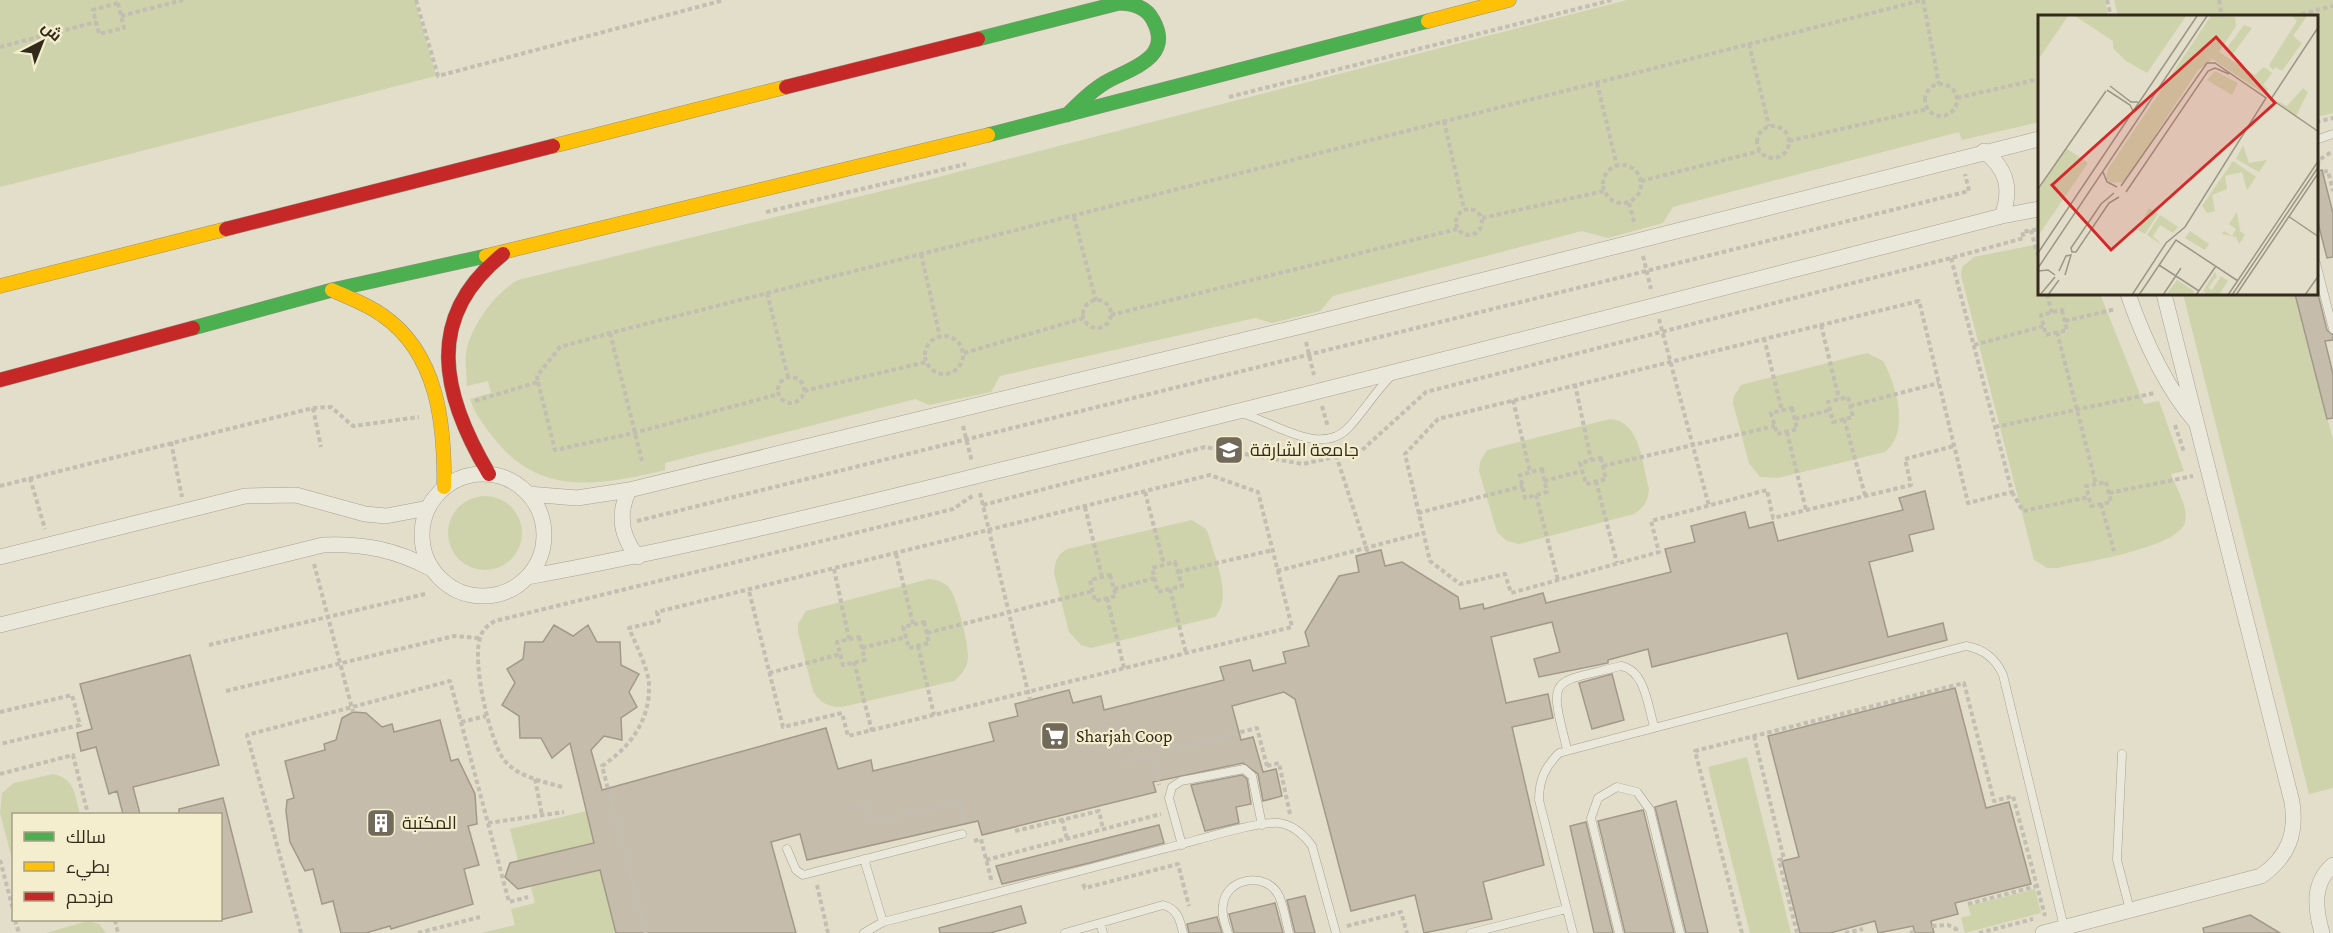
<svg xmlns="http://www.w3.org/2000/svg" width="2333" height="933" viewBox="0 0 2333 933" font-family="'Crimson Pro',Cairo,serif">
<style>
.green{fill:#ced3ac}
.building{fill:#c6bcab;stroke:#a29989;stroke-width:1.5}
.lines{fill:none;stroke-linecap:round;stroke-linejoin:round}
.lane-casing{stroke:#a7a293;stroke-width:9}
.street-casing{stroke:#a7a293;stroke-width:16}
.fast-casing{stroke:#969183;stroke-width:15}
.slow-casing{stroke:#969183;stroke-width:15}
.jam-casing{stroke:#969183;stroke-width:15}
.path{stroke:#c2beb2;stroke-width:4;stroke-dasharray:4.5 3;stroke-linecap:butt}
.lane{stroke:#eae7db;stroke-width:8}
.street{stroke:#eae7db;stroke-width:15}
.fast{stroke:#4caf50;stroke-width:14}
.slow{stroke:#ffc107;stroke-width:14}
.jam{stroke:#c62828;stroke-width:14}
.labels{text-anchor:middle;stroke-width:4.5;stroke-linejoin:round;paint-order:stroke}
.poi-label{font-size:18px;fill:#342a1c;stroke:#f4eece;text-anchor:start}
.inset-road{fill:none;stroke:#9c9684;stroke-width:1.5}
.view{fill:#d62828;fill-opacity:0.15;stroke:#d62828;stroke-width:3}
.inset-edge{fill:none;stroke:#342a1c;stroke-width:3}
</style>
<rect width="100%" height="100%" fill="#e2deca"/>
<path class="green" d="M0 0H415L436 76 0 187Z
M1627 0H2105L2108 16H2039V122L1962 140 1959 132 1673 207 1663 223 1608 238 1582 231 1333 296 1320 311 1272 323 1255 318 1000 376 991 392 929 405 915 399 665 463V470C602 485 543 497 497 442 486 428 475 415 470 399L491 393 488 381 467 386C467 374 464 359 467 348 474 322 495 293 518 280L927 180Z
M2114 0H2333V113L2317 117 2316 16H2118Z
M2039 244V294H2100L2144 404 2159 401 2184 471 2171 474C2176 487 2189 508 2185 522 2179 548 2083 562 2058 568H2047L2034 560 1961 275 1962 267 1974 257Z
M2183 294H2295L2333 440V788L2309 794Z
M1867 353 1883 361C1897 386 1910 433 1885 452L1778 478 1760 477 1749 463 1733 403 1734 396 1741 385Z
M1610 419C1641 421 1642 464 1649 489 1648 501 1644 508 1634 514L1519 544 1507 541 1497 532 1479 471 1480 462 1487 450Z
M448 533a37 37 0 1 1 74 0a37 37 0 1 1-74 0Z
M1192 520 1206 529 1209 536C1215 560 1233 597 1215 617L1091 648 1081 645 1069 632 1054 573C1055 561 1057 555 1067 549Z
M929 579C937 580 945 582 950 589 957 598 969 646 968 657 968 667 961 675 954 681L842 707C828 707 820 703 813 691L798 632V624L806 611Z
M1747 757 1791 933H1750L1708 767Z
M53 774C75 778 75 796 80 814H14L13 863 0 813 2 793 14 783Z
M587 811 594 843 518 861 510 829Z
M600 870 616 933H481L515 925 511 909 535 903 531 887Z
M2035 889 2041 913 1965 933 1961 918 1971 915 1968 906Z
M88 921 99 924 106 933H46Z"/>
<path class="building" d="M2322 170 2333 213V257L2327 258 2316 215V171Z
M2295 294H2318L2327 330 2333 335V340L2325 341 2333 374V418L2327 419Z
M1925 491 1934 529 1909 535 1913 551 1869 562 1888 637 1943 623 1947 640 1798 679 1787 633 1652 667 1648 649 1608 660V663L1539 677 1534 659 1560 652 1552 622 1491 637 1506 703 1548 694 1553 718 1512 727 1544 865 1483 882 1492 919 1424 933 1415 895 1351 911 1295 699 1284 692 1232 706 1241 740 1253 737 1263 772 1276 769 1282 796 1263 801 1258 774 1243 763 1153 782 1156 792 982 835 978 821 807 860 800 834 771 842 796 933H616L600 870 518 889 505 877 510 863 594 843 570 743 552 758 541 738H520L519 716 502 705 515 683 507 669 523 659 525 642H543L554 625 573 636 588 625 597 642H620L621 665 639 674 629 692 637 707 621 718 622 740 604 736 591 750 602 790 826 728 838 769 871 760 873 771 994 741 989 723 1018 716 1015 704 1069 690 1073 703 1101 696 1104 710 1224 680 1220 667 1250 660 1253 671 1286 663 1283 652 1309 646 1305 632 1339 576 1359 572 1356 556 1368 553 1381 550 1385 566 1402 562 1458 597 1460 609 1483 604 1484 609 1543 593 1546 603 1671 572 1665 549 1695 542 1691 526 1745 512 1749 528 1773 522 1778 541 1903 510 1899 498Z
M190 655 219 765 133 787 140 814H123L117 791 109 794 96 747 81 751 77 733 92 729 80 684Z
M1612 674 1624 720 1592 729 1579 683Z
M1955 688 1986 808 2009 802 2031 884 1955 903 1958 914 1931 921 1934 933H1915L1913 926 1878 933 1875 921 1830 933H1800L1782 861 1799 857 1768 736Z
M353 712 366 713 382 727 392 724 394 732 440 720 451 761 458 759 475 794 477 824 468 826 479 865 464 869 473 904 391 929 390 926 366 933H341L333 901 322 904 313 869 305 871 290 842 286 811 287 800 294 798 285 761 325 750 324 744 336 740 342 718Z
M1242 775 1247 779 1251 804 1236 807 1239 823 1205 831 1191 785Z
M223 798 252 912 220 920V814H179V809Z
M1676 801 1708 933H1686L1655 807Z
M1643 810 1644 813 1674 933H1625L1598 821Z
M1586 822 1613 933H1594L1570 826Z
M1159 825 1164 843 1089 863 1002 884 996 866Z
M1305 896 1315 933H1295L1287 900Z
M1275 903 1283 933H1234L1229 914Z
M1021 906 1026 923 990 933H940L939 928Z
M2250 915 2280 933H2204L2203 928Z
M1217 917 1222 933H1189L1187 924Z"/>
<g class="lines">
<g class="lane-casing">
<path id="lane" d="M2316 140 2333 134
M2316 263 2333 329
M1241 413C1274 422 1321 458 1349 427 1364 411 1375 392 1391 376
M1567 749C1548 674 1550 684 1621 666 1645 670 1648 707 1654 726
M2122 754 2117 860 2130 910
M1182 845 1169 798 1172 787 1181 781 1244 769 1252 776 1262 825
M787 849 796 870 803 875 962 834
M864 859 883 922
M1100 923 1103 933
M864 933 883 922C978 898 1073 873 1167 848 1193 842 1256 821 1279 823 1294 825 1304 835 1312 846L1336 933
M1065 933 1163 905C1178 909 1180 920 1183 933
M1228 933C1225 924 1221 914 1223 905 1226 877 1267 871 1279 896 1284 907 1286 921 1289 933
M1471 933 1566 909
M1573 933 1539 800C1539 780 1545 767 1559 753L1966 646C1984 649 1996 659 2003 675L2064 927
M1619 933 1591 818 1598 798 1617 787 1637 792 1650 810 1680 933"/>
</g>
<g class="street-casing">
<path id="street" d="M1984 151C2007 169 2012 189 2002 216
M2128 294C2143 337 2165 386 2195 421
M422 535a61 61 0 1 1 122 0a61 61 0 1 1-122 0Z
M629 490C617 515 621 537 638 557
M528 494 577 498 629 490 1302 326 2039 139
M0 557 245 496 296 495 365 514 386 516 428 508
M527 577C709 544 890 497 1070 453 1381 377 1692 296 2002 216L2039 209
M0 625 323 545C364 543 396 550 432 569
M2043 933 2261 876C2288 857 2297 834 2292 802L2164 294
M2322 933C2315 908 2312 883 2333 865"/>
</g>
<g class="fast-casing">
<path id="fast" d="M978 39 1131 0
M1067 115C1079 103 1091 91 1106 82 1131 68 1174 58 1153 20 1146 6 1131 3 1117 3
M988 135 1428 21
M193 328 332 290 486 256"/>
</g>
<g class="slow-casing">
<path id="slow" d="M1428 21 1509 0
M553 146 786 87
M486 256 988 135
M0 286 226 229
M332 290C349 298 367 304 382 315 438 353 445 425 444 487"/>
</g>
<g class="jam-casing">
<path id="jam" d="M786 87 978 39
M226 229 553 146
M0 380 193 328
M489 474C442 395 423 318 503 254"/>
</g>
<path class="path" d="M416 0 438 76 724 0
M1923 0 1939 84
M2107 0 2111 16
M2219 0 2222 16
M118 3 124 28 99 34 93 10Z
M121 16 183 0
M2294 16 2333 6
M1749 44 1769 126
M0 47 96 22
M1597 83 1617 166
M1925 100a16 16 0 1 1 32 0a16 16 0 1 1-32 0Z
M1229 97 1612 0
M1957 98 2039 79
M1444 121 1464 209
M2316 122 2333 118
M1757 142a16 16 0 1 1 32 0a16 16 0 1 1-32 0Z
M1789 141 1928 109
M1603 184a19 19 0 1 1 38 0a19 19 0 1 1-38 0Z
M2316 173 2328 171 2333 191
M2316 173 2319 160 2333 151
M1641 181 1760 151
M1629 203 1635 225
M1456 222a13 13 0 1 1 26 0a13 13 0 1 1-26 0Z
M766 212 966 164
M1074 217 1096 301
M1482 218 1604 191
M2031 230 2039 261
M921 254 940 337
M1643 256 1651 289
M1951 258 2012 492 1968 503 1919 301 1438 419 1405 454 1430 561 1460 584 1505 574 1511 593 1659 552 1651 521 1767 490 1773 518 1911 485 1905 459 1954 446
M767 293 788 377
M2047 294 2052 313
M1083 314a14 14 0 1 1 28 0a14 14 0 1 1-28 0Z
M2062 310 2067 330 2046 335 2041 315Z
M1111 315 1457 229
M1659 319 1709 506
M2065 321 2116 309
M1821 325 1839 399
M2057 332 2096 484
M610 333 642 461
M925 355a19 19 0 1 1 38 0a19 19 0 1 1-38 0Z
M1764 338 1782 411
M1306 342 1314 375
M1974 345 2044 326
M964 353 1084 318
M778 390a13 13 0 1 1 26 0a13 13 0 1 1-26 0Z
M538 382 555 450 634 433 779 394
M1575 384 1591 460
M804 391 926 362
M1848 397 1853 417 1833 422 1828 402Z
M1513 400 1530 472
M475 401 538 382 537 376 560 347 610 333 1923 0
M1322 406 1328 427
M1850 406 1939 383
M313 408 321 447
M1792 408 1797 429 1777 434 1771 413Z
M1795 419 1830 410
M1844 419 1865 495
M2175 425 2184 452
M963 426 972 462
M1995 427 2155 393
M1787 432 1806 510
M171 442 182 497
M1336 455 1368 553
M1601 458 1606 479 1586 484 1580 463Z
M1603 466 1775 426
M1542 469 1547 492 1525 498 1520 475Z
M30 478 45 529
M1544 481 1582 471
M1596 481 1617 563
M2106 482 2111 502 2091 506 2086 486Z
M0 486 313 408 331 407 353 426 419 417
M1145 492 1164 565
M2012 492 2023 511 2089 497
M980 493 1030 700
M2109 493 2193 476
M1536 495 1558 580
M2101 504 2114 551
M983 505 1205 447 1303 464 1361 451 1426 392 1951 258 2024 238 2022 232 2039 229
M1085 507 1102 577
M1418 513 1523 486
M637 521 1969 191 1965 174
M896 554 913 624
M1175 562 1182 586 1158 592 1152 568Z
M314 564 353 712
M834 569 849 639
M1277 571 1423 533
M1178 572 1273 550
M1110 575 1116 596 1095 601 1090 580Z
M1114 589 1155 578
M1170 589 1186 653
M1107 598 1124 668
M924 622 929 643 909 648 903 627Z
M927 633 1093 591
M859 637 865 660 843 665 837 642Z
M209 645 425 594
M918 646 934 715
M862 648 906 637
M854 662 872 731
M769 673 841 654
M226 691 454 636 479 638
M0 712 72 695 80 725 0 744
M461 722 486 716
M1754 736 1784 859 1779 860 1797 933
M1151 755 1159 785
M1124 762 1257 728 1267 766
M1267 766 1279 763 1290 814
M0 774 73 755 88 814
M535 779 542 815
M562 787C542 781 518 777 504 760 489 739 472 662 480 638 482 630 488 625 495 621L953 509 974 495
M849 808 866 804 871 823 959 801 965 821
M1062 819 1067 839
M488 823 564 812
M1015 831 1099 811 1103 829
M974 841 981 839 992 883
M0 860 14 913
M986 860 1161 814
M1083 884 1085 888 1178 864 1189 906
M817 885 828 933
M1968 904 2037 886
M15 920 19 933
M115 920 118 933
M1347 926 1401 912 1407 933
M1932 926 1948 925 1956 929 1957 933
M301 933 247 735 450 681 509 902 528 897
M418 933 480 917
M646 933 602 766C630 747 650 721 649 685 649 670 635 643 629 628L659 621 657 612 1210 475 1258 492 1292 627 848 736 842 713 783 727 749 591
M1742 933 1695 751 1964 683 1994 801 2013 796 2045 916
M1845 933 1863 929
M1910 933 1914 931
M1979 933 2033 919"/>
<use href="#lane" class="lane"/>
<use href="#street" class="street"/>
<use href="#fast" class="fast"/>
<use href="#slow" class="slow"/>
<use href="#jam" class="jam"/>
</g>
<defs>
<g id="university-square" transform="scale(1.5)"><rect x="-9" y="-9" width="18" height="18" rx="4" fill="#716959" stroke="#f4eece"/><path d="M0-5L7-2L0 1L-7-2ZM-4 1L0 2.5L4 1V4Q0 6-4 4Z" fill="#fff"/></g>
<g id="supermarket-square" transform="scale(1.5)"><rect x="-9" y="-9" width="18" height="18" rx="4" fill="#716959" stroke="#f4eece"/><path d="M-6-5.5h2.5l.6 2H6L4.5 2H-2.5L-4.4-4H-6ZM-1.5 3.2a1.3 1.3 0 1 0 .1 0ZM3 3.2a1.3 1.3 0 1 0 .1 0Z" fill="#fff"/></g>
<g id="building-square" transform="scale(1.5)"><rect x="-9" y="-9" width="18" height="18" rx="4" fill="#716959" stroke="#f4eece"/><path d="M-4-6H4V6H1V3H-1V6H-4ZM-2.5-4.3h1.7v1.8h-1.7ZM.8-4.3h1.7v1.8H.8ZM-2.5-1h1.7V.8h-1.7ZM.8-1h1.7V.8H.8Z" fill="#fff"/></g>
</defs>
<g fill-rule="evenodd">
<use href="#university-square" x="1229" y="450"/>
<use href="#supermarket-square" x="1055" y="736"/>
<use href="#building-square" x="381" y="823"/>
</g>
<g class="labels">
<g class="poi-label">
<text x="1250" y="456">جامعة الشارقة</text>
<text x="1076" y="742">Sharjah Coop</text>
<text x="402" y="829">المكتبة</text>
</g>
</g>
<g transform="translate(2038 15)">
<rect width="280" height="280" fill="#e2deca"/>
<path d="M0 1H30L0 45ZM37 1H148L109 58 88 46 75 33V26ZM173 1 197 2 198 11 181 37 217 60 226 52 234 58 225 70 230 74 227 79 165 38 174 45 160 55 86 167 72 168 68 163 70 154ZM254 1H269L255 21 264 28 244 56 237 52 235 55 231 50 259 6ZM206 10 214 13 195 39 188 34ZM177 56 200 68 194 80 169 65ZM265 73 270 77 258 101 235 84 249 91ZM205 130 211 148 229 145 221 157 198 144ZM28 133 50 148 0 221V176ZM195 146 218 162 209 175 204 157 187 161 189 174 174 180 177 196 169 198 164 191ZM111 193 120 199 107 219 100 215ZM199 197 202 216 207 220 201 229 198 222 184 219 186 216 194 221 198 214 191 209ZM122 200 140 212 135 218 122 210 115 221 124 230 109 220ZM152 216 171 229 167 235 147 223ZM177 257 179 261 170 273 174 275 183 261 190 266 181 280H170L165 276ZM139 265 156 276 155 280H128Z" fill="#ced3ac"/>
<path class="inset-road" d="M281 11 233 84 281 117M72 71 93 87H100M69 75 92 90 95 96M65 157 69 167 79 172M83 171 169 48H177L228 83 147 212 128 228 94 280M0 174 68 76M88 177 170 56 177 53 191 59M76 178 63 189 33 233 34 237H38L71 188 81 182M250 201 281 222M0 238 159 1M121 250 161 276M0 253 169 1M0 256 10 255 17 260M21 256 28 241 33 240 27 260M2 280 17 262M10 280 21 265M101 280 138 225 200 266M125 280 143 253M158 280 178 251M190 280 281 145M194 280 281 151M198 280 281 157M267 280 281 260"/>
<path class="view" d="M178 22 237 88 73 235 14 170Z"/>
<rect width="280" height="280" class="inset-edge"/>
</g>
<rect x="12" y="813" width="210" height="108" fill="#f4eece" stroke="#a7a087" stroke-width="1.5"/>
<rect x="24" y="832" width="30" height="9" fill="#4caf50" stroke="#a7a087" stroke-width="1.5"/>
<text x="66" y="843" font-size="18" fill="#342a1c">سالك</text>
<rect x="24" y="862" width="30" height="9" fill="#ffc107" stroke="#a7a087" stroke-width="1.5"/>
<text x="66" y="873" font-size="18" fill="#342a1c">بطيء</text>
<rect x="24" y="892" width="30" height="9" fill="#c62828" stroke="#a7a087" stroke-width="1.5"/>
<text x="66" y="903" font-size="18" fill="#342a1c">مزدحم</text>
<g transform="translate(42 42) rotate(42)" stroke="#f4eece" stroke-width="4.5" paint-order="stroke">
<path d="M0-4.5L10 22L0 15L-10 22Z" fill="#342a1c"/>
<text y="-9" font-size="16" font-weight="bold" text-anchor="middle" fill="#342a1c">ش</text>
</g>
</svg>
